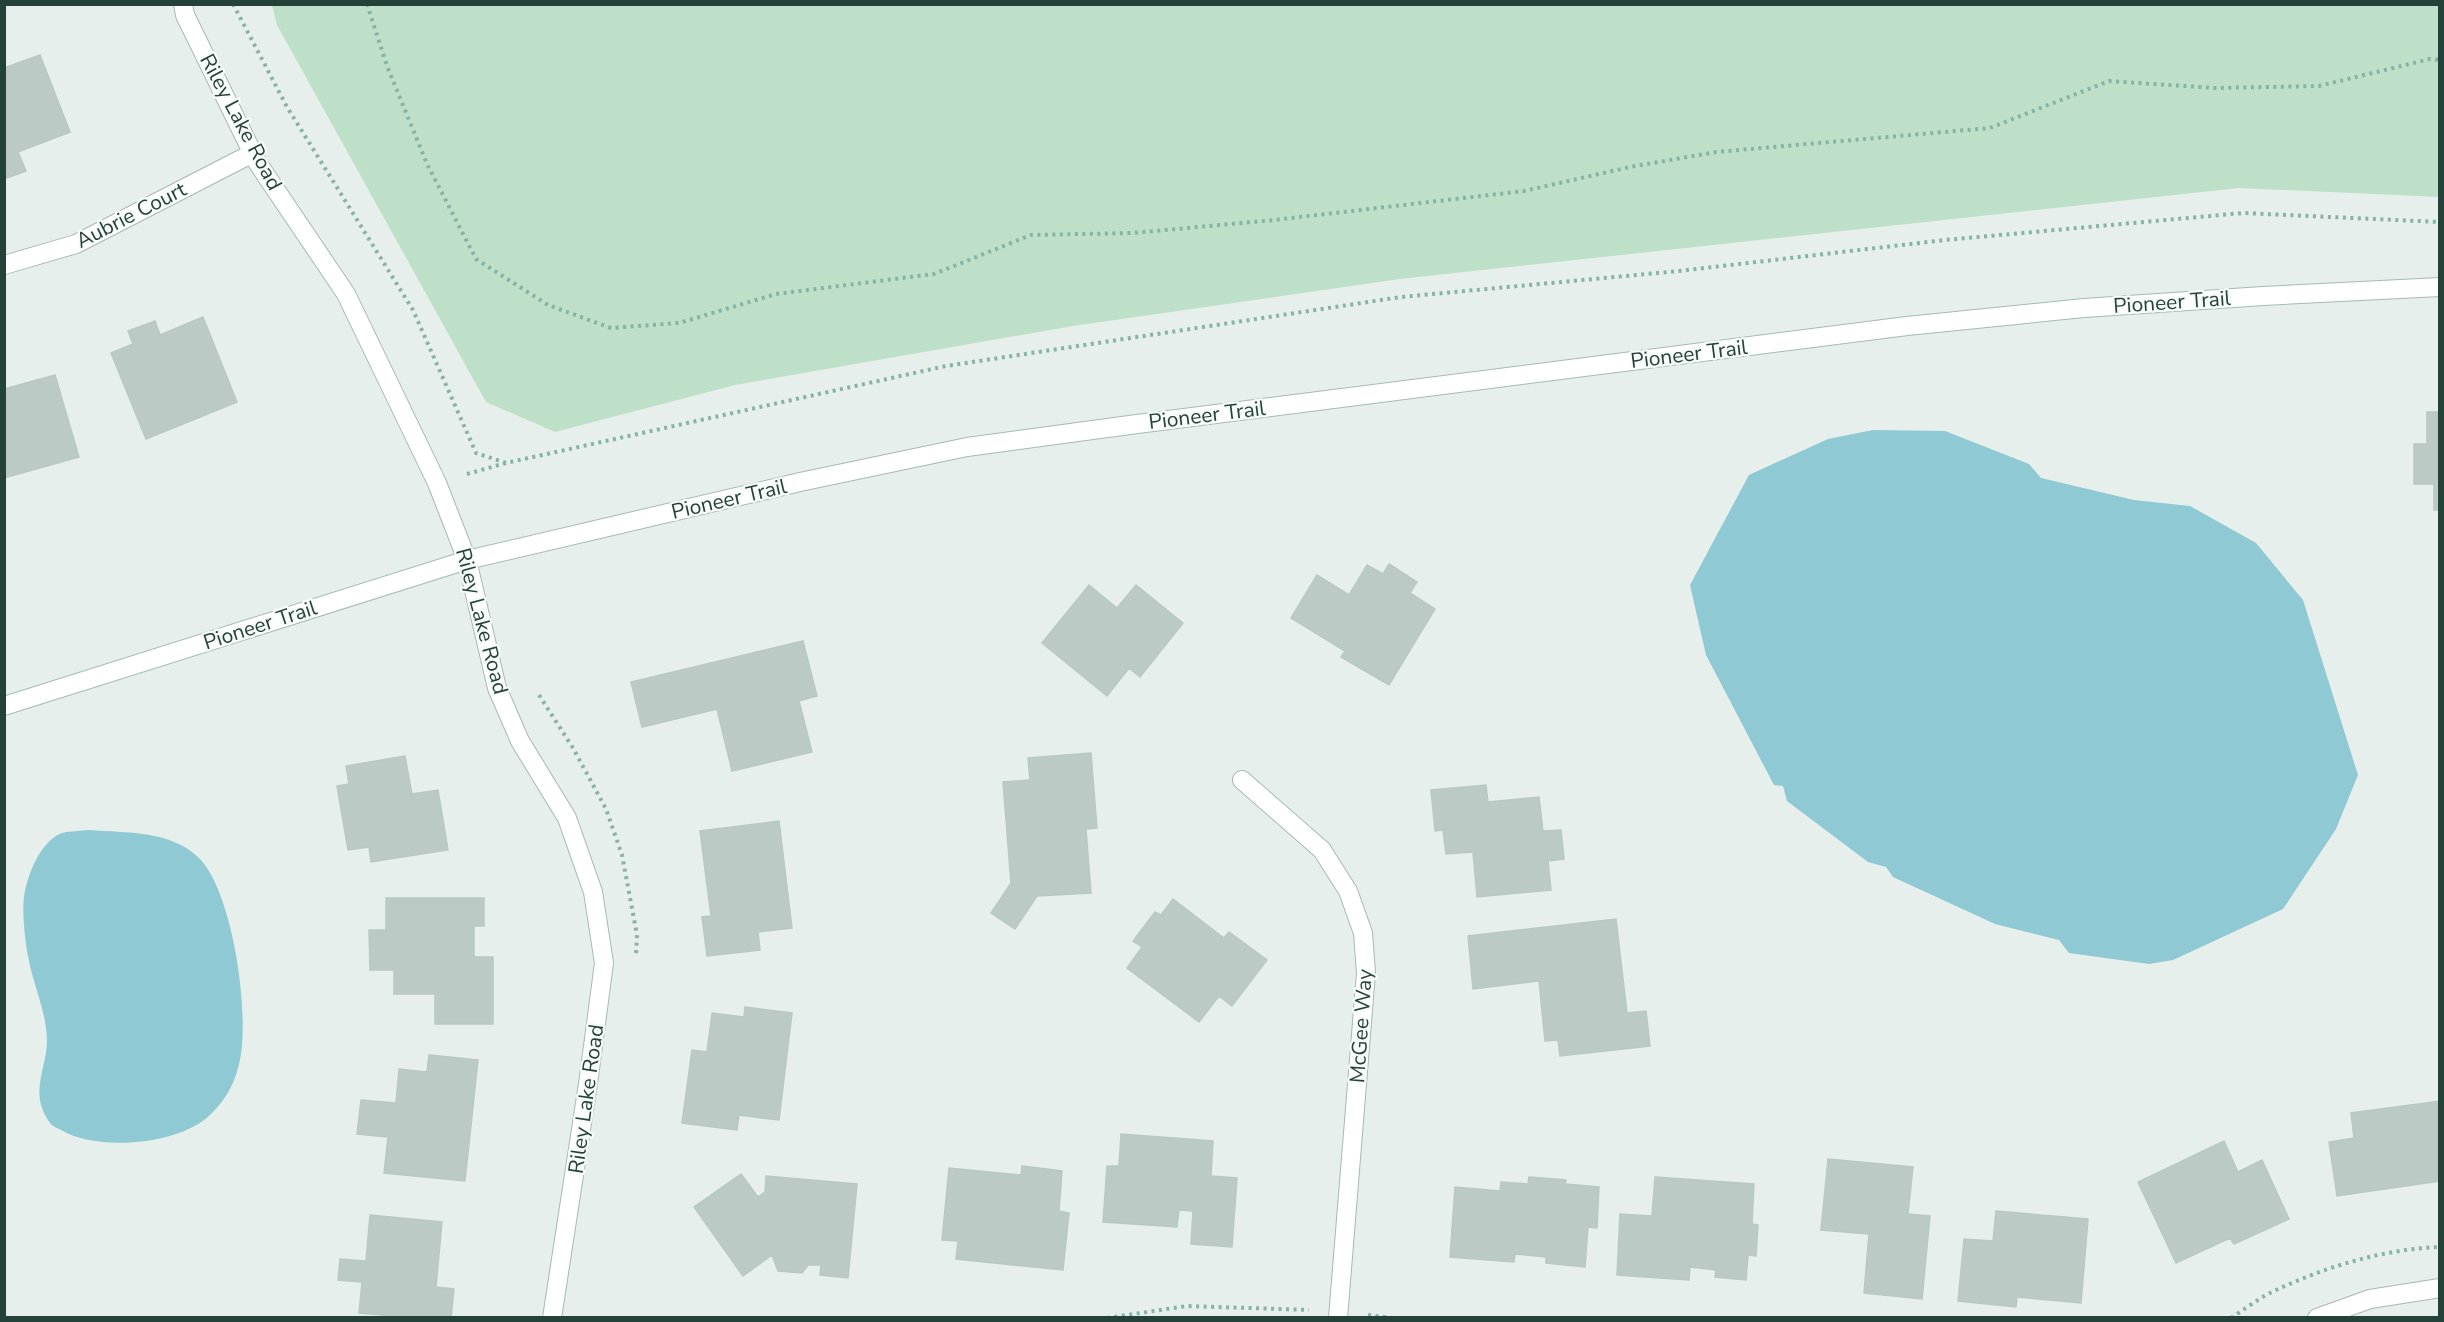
<svg xmlns="http://www.w3.org/2000/svg" width="2444" height="1322" viewBox="0 0 2444 1322" font-family="'Nunito Sans',sans-serif">
<style>
.green{fill:#bfe0c8}
.water{fill:#8ec9d4}
.building{fill:#bbcac4;stroke:#b8c9c2;stroke-width:1.5}
.lines{fill:none;stroke-linecap:round;stroke-linejoin:round}
.minor-casing{stroke:#a8b8b2;stroke-width:20}
.tertiary-casing{stroke:#a8b8b2;stroke-width:20}
.secondary-casing{stroke:#a4bbb3;stroke-width:20}
.path{stroke:#86b3a5;stroke-width:4;stroke-dasharray:3 4.5;stroke-linecap:butt}
.minor{stroke:#fff;stroke-width:18}
.tertiary{stroke:#fff;stroke-width:18}
.secondary{stroke:#fff;stroke-width:18}
.labels{text-anchor:middle;stroke-width:4.5;stroke-linejoin:round;paint-order:stroke}
.street-label{font-size:21px;fill:#24423a;stroke:#f7fbf9}
</style>
<rect width="100%" height="100%" fill="#e6efeb"/>
<path class="green" d="M272 5H2439V197L2239 188 1400 279 1073 326 735 385 555 432 486 402 277 25Z"/>
<path class="water" d="M1873 430 1945 431 2029 464 2041 478 2134 500 2190 506 2256 543 2303 600 2358 775 2336 829 2283 909 2173 960 2149 964 2069 953 2059 940 1995 924 1893 877 1886 867 1868 862 1787 801 1783 786 1774 785 1706 655 1690 585 1749 475 1828 439Z
M89 830C126 833 172 830 200 859 234 895 252 1022 238 1068 233 1087 224 1101 211 1114 180 1145 98 1152 61 1130 57 1128 52 1126 50 1123 28 1092 47 1070 47 1040 46 1009 33 985 28 956 25 941 22 912 24 897 27 876 40 841 62 833 70 831 81 831 89 830Z"/>
<path class="building" d="M40 55 70 132 18 152 26 171 4 179V68Z
M203 317 237 402 146 439 111 353 133 344 128 331 155 321 160 335Z
M55 375 79 457 4 478V389Z
M2427 412H2440V510H2434V484H2414V444H2427Z
M1389 564 1417 582 1410 593 1435 609 1389 685 1341 657 1345 651 1291 618 1317 575 1349 595 1367 565 1383 574Z
M1089 585 1117 608 1136 585 1183 623 1140 677 1129 668 1107 696 1042 643Z
M803 641 817 696 799 701 812 752 732 771 717 709 642 727 631 682Z
M1091 753 1097 828 1086 829 1091 893 1037 896 1015 929 991 913 1011 883 1003 782 1030 780 1028 758Z
M405 756 412 794 438 790 448 850 371 862 369 847 348 850 337 786 349 784 346 766Z
M1486 785 1488 802 1539 797 1543 831 1561 830 1564 859 1548 861 1551 890 1477 897 1473 852 1446 854 1443 830 1435 831 1431 790Z
M779 821 792 928 758 932 760 950 707 956 702 917 711 916 700 831Z
M386 898H484V926H474V957H493V1024H435V994H394V970H370L369 930H386Z
M1173 899 1224 938 1229 932 1267 960 1232 1006 1219 996 1199 1022 1127 968 1142 947 1133 941 1155 912 1161 915Z
M1616 919 1627 1013 1646 1011 1650 1046 1560 1056 1558 1040 1545 1041 1539 981 1473 989 1468 936Z
M745 1007 792 1013 779 1120 739 1115 737 1130 682 1123 692 1050 707 1052 712 1013 744 1017Z
M429 1055 478 1060 465 1181 384 1173 388 1137 357 1134 361 1100 396 1103 399 1069 427 1072Z
M2440 1101V1181L2337 1196 2329 1142 2354 1138 2351 1113Z
M1121 1134 1213 1141 1211 1176 1237 1178 1232 1247 1191 1244 1193 1211 1179 1210 1177 1227 1103 1222 1107 1166H1119Z
M2224 1141 2238 1172 2262 1160 2289 1219 2234 1244 2230 1238 2176 1263 2138 1182Z
M1828 1159 1913 1167 1908 1214 1930 1216 1922 1299 1864 1293 1869 1234 1821 1230Z
M1022 1166 1062 1171 1059 1211 1069 1213 1063 1270 956 1259 958 1241 942 1240 949 1168 1021 1175Z
M741 1174 758 1197 765 1192 766 1176 857 1184 848 1278 820 1275 821 1265H808L802 1273 778 1271 772 1255 743 1276 694 1207Z
M1529 1177 1566 1180 1565 1184 1599 1187 1597 1228 1588 1227 1585 1267 1546 1263V1257L1515 1254 1514 1262 1450 1257 1455 1187 1500 1191 1501 1182 1528 1184Z
M1655 1177 1754 1184 1752 1224 1758 1225 1756 1256 1748 1255 1746 1280 1715 1277 1716 1270 1690 1267 1689 1280 1617 1275 1620 1214 1652 1216Z
M1996 1211 2088 1219 2081 1303 2017 1297 2016 1307 1958 1301 1964 1239 1993 1241Z
M370 1215 442 1222 436 1287 454 1289 451 1318H384L383 1315 359 1313 362 1282 338 1280 340 1259 366 1261Z"/>
<g class="lines">
<g class="minor-casing">
<path id="minor" d="M4 265 76 244 253 153
M467 560 497 688 520 741 567 818 593 892 604 963 588 1084 552 1318
M1242 780 1322 850 1348 891 1363 933 1366 973 1338 1318
M2317 1318 2370 1299 2440 1288"/>
</g>
<g class="tertiary-casing">
<path id="tertiary" d="M183 4 185 15 257 162 346 294 437 483 467 560"/>
</g>
<g class="secondary-casing">
<path id="secondary" d="M4 706 467 560 800 482 967 447 1137 424 1907 326 2084 308 2263 296 2440 287"/>
</g>
<path class="path" d="M233 4 287 107 413 310 476 453 506 463
M367 4 387 66 427 164 476 259 548 305 611 328 679 323 776 294 934 274 1031 235 1133 233 1274 220 1524 191 1630 167 1716 152 1990 128 2109 81 2215 88 2319 86 2430 59 2440 60
M467 474 506 463 946 366 1401 297 1679 271 1945 240 2243 213 2440 222
M539 695 573 748 606 809 622 855 637 935 636 954
M1368 1315 1393 1318
M1107 1318 1187 1306 1309 1310
M2231 1318C2245 1309 2259 1298 2274 1291 2325 1267 2383 1249 2440 1247"/>
<use href="#minor" class="minor"/>
<use href="#tertiary" class="tertiary"/>
<use href="#secondary" class="secondary"/>
</g>
<g class="labels">
<g class="street-label">
<text transform="translate(241 122) rotate(62)" y="7">Riley Lake Road</text>
<text transform="translate(131 215) rotate(-27)" y="7">Aubrie Court</text>
<text transform="translate(2172 302) rotate(-4)" y="7">Pioneer Trail</text>
<text transform="translate(1689 354) rotate(-7)" y="7">Pioneer Trail</text>
<text transform="translate(1207 415) rotate(-7)" y="7">Pioneer Trail</text>
<text transform="translate(729 499) rotate(-13)" y="7">Pioneer Trail</text>
<text transform="translate(482 621) rotate(75)" y="7">Riley Lake Road</text>
<text transform="translate(260 625) rotate(-18)" y="7">Pioneer Trail</text>
<text transform="translate(1361 1026) rotate(-86)" y="7">McGee Way</text>
<text transform="translate(586 1099) rotate(-82)" y="7">Riley Lake Road</text>
</g>
</g>
<rect width="2444" height="1322" fill="none" stroke="#24423a" stroke-width="12"/>
</svg>
